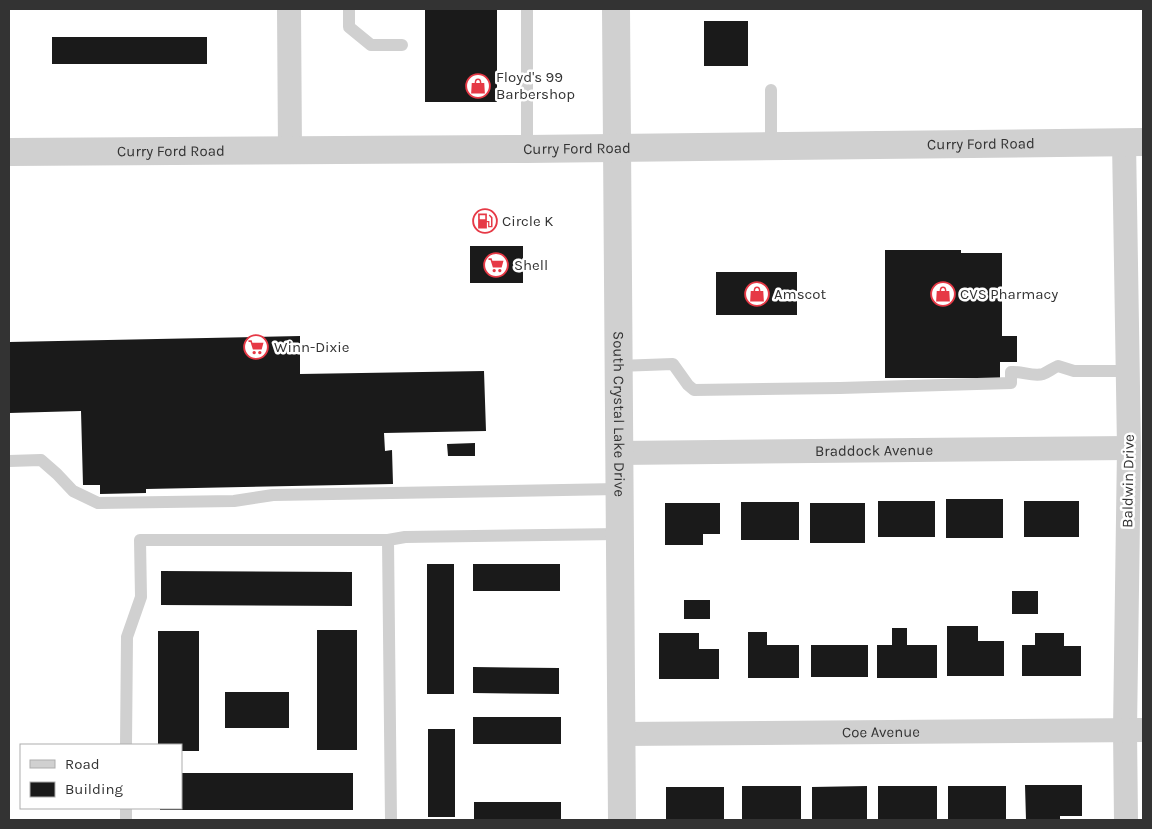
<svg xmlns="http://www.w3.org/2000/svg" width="1152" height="829" viewBox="0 0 1152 829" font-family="Karla,sans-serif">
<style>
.building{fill:#1a1a1a}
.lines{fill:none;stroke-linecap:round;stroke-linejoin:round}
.service{stroke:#d0d0d0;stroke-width:12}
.minor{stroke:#d0d0d0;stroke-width:24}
.tertiary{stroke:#d0d0d0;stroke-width:28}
.labels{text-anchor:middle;stroke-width:5;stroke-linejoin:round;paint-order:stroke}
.poi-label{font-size:15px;fill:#333;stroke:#fff;text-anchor:start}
.street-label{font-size:15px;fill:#333;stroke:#fff}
</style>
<rect width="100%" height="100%" fill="#fff"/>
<path class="building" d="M425 9H497V102H425Z
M704 21H748V66H704Z
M52 37H207V64H52Z
M470 246H523V283H470Z
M885 250H961V253H1002V336H1017V362H1000V378H885Z
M716 272H797V315H716Z
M300 336V374L484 371 486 431 384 433 385 451 392 450 393 484 146 489V493L100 494V485H83L81 411 9 413V342Z
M475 443V456H448L447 444Z
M946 499H1003V538H946Z
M878 501H935V537H878Z
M1024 501H1079V537H1024Z
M741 502H799V540H741Z
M665 503H720V534H703V545H665Z
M810 503H865V543H810Z
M427 564H454V694H427Z
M473 564H560V591H473Z
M161 571 352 572V606L161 605Z
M1012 591H1038V614H1012Z
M684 600H710V619H684Z
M947 626H978V641H1004V676H947Z
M892 628H907V645H937V678H877V645H892Z
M317 630H357V750H317Z
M158 631H199V751H181V745H158Z
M748 632H767V645H799V678H748Z
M659 633H699V649H719V679H659Z
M1035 633H1064V646H1081V676H1022V645H1035Z
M811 645H868V677H811Z
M473 667 559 668V694L473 693Z
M225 692H289V728H225Z
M473 717H561V744H473Z
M428 729H455V817H428Z
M181 773H353V810H160V808H181Z
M1025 785H1082V816H1060V820H1026Z
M742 786H801V819L742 820Z
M867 786V820H812V787Z
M878 786H937V820H878Z
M948 786H1006V820H948Z
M666 787H724V820H666Z
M474 802H561V820H474Z"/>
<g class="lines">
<path class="service" d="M349 9V27L371 45H402
M527 9V149
M771 90V146
M618 366 673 364 688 385 694 390 840 388 1011 383V372C1022 371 1033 377 1043 374 1048 372 1053 368 1058 366L1074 371H1128
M9 461 41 460 57 474 73 491 98 503 234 501 273 495 618 489
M388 540 405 537 619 534
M126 745 127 637 141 597 140 540H388L391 820
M126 820V808"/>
<g class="minor">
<path d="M289 9 290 151"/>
<path d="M1124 142 1129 448 1125 730 1126 820"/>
<path id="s1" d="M618 453 1129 448"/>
<path id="s2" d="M620 734 1143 730"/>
</g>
<g class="tertiary">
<path id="s3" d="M616 9 622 820"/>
<path id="s4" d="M9 152 527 149 1143 142"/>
</g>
</g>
<defs>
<g id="shop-ring" transform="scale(1.25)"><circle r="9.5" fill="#fff" stroke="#e63946" stroke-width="1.5"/><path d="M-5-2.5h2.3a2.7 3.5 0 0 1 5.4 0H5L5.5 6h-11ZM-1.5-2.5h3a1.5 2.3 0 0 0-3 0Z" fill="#e63946"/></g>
<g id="fuel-ring" transform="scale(1.25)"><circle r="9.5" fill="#fff" stroke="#e63946" stroke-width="1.5"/><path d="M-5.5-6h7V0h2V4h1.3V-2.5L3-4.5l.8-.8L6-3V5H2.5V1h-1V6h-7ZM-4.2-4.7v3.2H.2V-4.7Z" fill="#e63946"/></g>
<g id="supermarket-ring" transform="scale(1.25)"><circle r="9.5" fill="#fff" stroke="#e63946" stroke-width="1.5"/><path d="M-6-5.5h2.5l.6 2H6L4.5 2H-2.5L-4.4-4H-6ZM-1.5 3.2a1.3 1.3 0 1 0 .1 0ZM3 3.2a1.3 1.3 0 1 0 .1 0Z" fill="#e63946"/></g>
</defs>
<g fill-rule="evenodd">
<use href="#shop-ring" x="478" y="86"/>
<use href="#fuel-ring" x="485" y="221"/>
<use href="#supermarket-ring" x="496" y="265"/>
<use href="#shop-ring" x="757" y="294"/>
<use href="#shop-ring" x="943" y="294"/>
<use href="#supermarket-ring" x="256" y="347"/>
</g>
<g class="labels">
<g class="poi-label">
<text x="496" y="82">Floyd's 99<tspan x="496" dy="17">Barbershop</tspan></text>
<text x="502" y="226">Circle K</text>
<text x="514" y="270">Shell</text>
<text x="774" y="299">Amscot</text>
<text x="960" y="299">CVS Pharmacy</text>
<text x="274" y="352">Winn-Dixie</text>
</g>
<g class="street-label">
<text dy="5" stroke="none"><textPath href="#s4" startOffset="972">Curry Ford Road</textPath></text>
<text dy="5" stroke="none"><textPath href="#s4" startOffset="568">Curry Ford Road</textPath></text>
<text dy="5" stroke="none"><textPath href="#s4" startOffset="162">Curry Ford Road</textPath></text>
<text dy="5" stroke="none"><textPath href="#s3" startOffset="405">South Crystal Lake Drive</textPath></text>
<text dy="5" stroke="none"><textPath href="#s1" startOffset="256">Braddock Avenue</textPath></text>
<text transform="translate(1128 481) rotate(-89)" y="5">Baldwin Drive</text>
<text dy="5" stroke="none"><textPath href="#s2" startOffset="261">Coe Avenue</textPath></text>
</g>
</g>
<rect width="1152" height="829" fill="none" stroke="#333333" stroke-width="20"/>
<rect x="20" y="744" width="162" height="65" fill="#ffffff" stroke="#adadad"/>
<rect x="30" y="760" width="25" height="8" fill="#d0d0d0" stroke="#adadad"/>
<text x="65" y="769" font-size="15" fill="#333333">Road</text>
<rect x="30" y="782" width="25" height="15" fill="#1a1a1a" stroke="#adadad"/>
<text x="65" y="794" font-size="15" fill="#333333">Building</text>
</svg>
